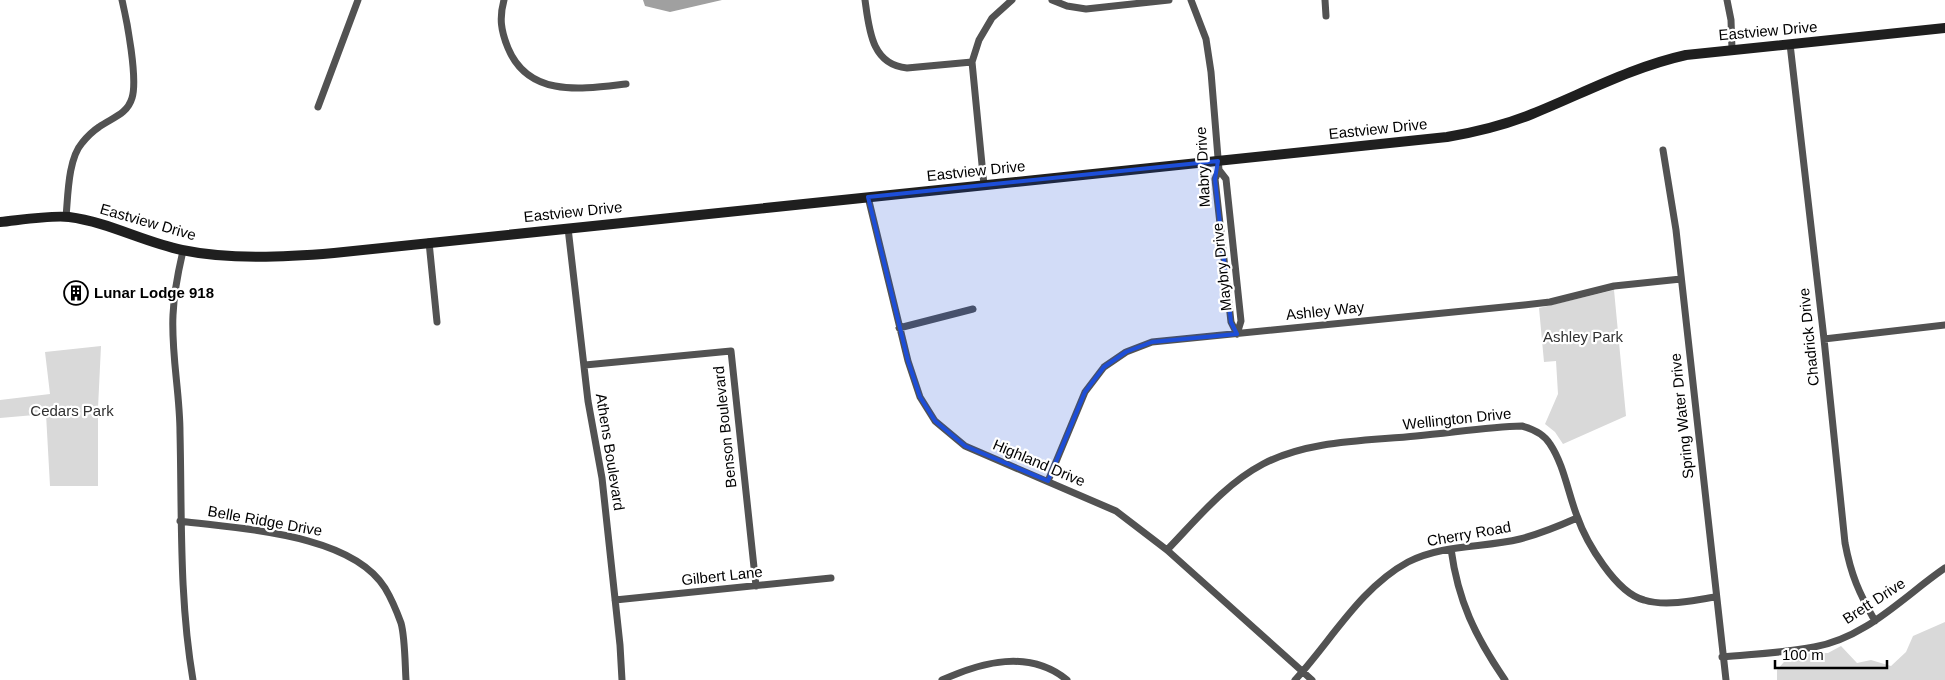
<svg xmlns="http://www.w3.org/2000/svg" width="1945" height="680" viewBox="0 0 1945 680" font-family="Arial,sans-serif">
<style>
.green{fill:#d9d9d9}
.water{fill:#a0a0a0}
.lines{fill:none;stroke-linecap:round;stroke-linejoin:round}
.street{stroke:#525252;stroke-width:7}
.secondary{stroke:#1f1f1f;stroke-width:10}
.marked{fill:#1d4ed8;fill-opacity:0.2;stroke:#1d4ed8;stroke-width:4;stroke-linejoin:round}
.labels{text-anchor:middle;stroke-width:4.5;stroke-linejoin:round;paint-order:stroke}
.street-label{font-size:15px;fill:#000;stroke:#fff}
.poi-label{font-size:15px;font-weight:bold;fill:#000;stroke:#fff;text-anchor:start}
.park-label{font-size:15px;fill:#303030;stroke:#fff}
</style>
<rect width="100%" height="100%" fill="#fff"/>
<path class="green" d="M1614 290 1626 416 1563 444 1555 432 1545 424 1558 394 1556 361 1544 362 1539 308Z
M101 346 98 408V486H50L46 414 0 418V400L50 394 45 352Z
M1945 622V680H1777V670L1791 654 1828 653 1841 646 1857 663 1871 660 1891 666 1906 652 1913 636Z"/>
<path class="water" d="M643 0H722L670 12 645 6Z"/>
<g class="lines">
<path class="street" d="M504 0C499 18 501 31 508 48 529 98 582 89 626 84
M865 0C869 28 871 65 907 68L972 62
M1052 0 1067 6 1086 9 1169 0
M1191 0 1206 39 1211 72 1219 170 1215 179 1231 322 1237 334
M1325 0 1326 16
M1727 0 1731 20 1732 49
M1790 44 1824 339 1845 543C1851 575 1859 593 1875 621
M318 107 358 0
M1663 150 1676 230 1726 680
M1219 170 1226 179 1241 321 1237 334
M984 185 972 62 979 40 992 18 1012 0
M868 197 908 361 920 397 935 421 965 446 1116 511 1167 550 1312 680
M66 217C68 196 68 159 82 143 86 138 93 131 99 127 111 118 127 115 132 98 138 79 127 21 122 0
M568 228 588 401 602 478 620 645 622 680
M429 242 437 322
M183 251C178 272 174 293 173 315 171 354 180 393 180 433 182 516 179 598 193 680
M899 328 973 309
M1824 339 1945 325
M585 365 731 351 756 586
M1048 481 1085 392 1104 367 1126 352 1152 342 1524 305 1550 302 1614 286 1681 279
M180 521C239 529 351 533 385 588 391 598 397 612 401 623 405 637 405 664 406 680
M1451 549C1458 601 1475 636 1505 680
M1167 550C1197 519 1225 484 1263 464 1309 440 1366 441 1416 436 1451 433 1487 427 1522 426 1533 429 1544 434 1550 444 1564 465 1568 493 1577 516 1586 542 1616 593 1644 600 1667 607 1693 600 1716 597
M615 600 831 578
M1722 657C1753 654 1784 653 1814 647 1866 638 1904 596 1945 568
M942 680C982 662 1029 649 1067 680
M1295 680C1331 641 1360 588 1408 562 1443 544 1483 548 1520 539 1539 534 1559 526 1577 518"/>
<path class="secondary" d="M0 222C20 220 50 215 69 217 108 222 144 242 182 250 230 260 286 257 334 253L1447 137C1476 132 1505 125 1532 114 1584 93 1632 67 1686 55L1945 28"/>
</g>
<path class="marked" d="M1218 161 1215 179 1231 322 1237 334 1152 342 1126 352 1104 367 1085 392 1048 481 965 446 935 421 920 397 908 361 868 197Z"/>
<defs>
<g id="building-ring" transform="scale(1.25)"><circle r="9.5" fill="#fff" stroke="#000" stroke-width="1.5"/><path d="M-4-6H4V6H1V3H-1V6H-4ZM-2.5-4.3h1.7v1.8h-1.7ZM.8-4.3h1.7v1.8H.8ZM-2.5-1h1.7V.8h-1.7ZM.8-1h1.7V.8H.8Z" fill="#000"/></g>
</defs>
<g fill-rule="evenodd">
<use href="#building-ring" x="76" y="293"/>
</g>
<g class="labels">
<g class="street-label">
<text transform="translate(1768 31) rotate(-5)" y="5">Eastview Drive</text>
<text transform="translate(1378 129) rotate(-6)" y="5">Eastview Drive</text>
<text transform="translate(1203 167) rotate(-93)" y="5">Mabry Drive</text>
<text transform="translate(976 171) rotate(-6)" y="5">Eastview Drive</text>
<text transform="translate(573 212) rotate(-6)" y="5">Eastview Drive</text>
<text transform="translate(148 222) rotate(16)" y="5">Eastview Drive</text>
<text transform="translate(1222 267) rotate(-96)" y="5">Maybry Drive</text>
<text transform="translate(1325 311) rotate(-6)" y="5">Ashley Way</text>
<text transform="translate(1809 337) rotate(-96)" y="5">Chadrick Drive</text>
<text transform="translate(1682 416) rotate(-96)" y="5">Spring Water Drive</text>
<text transform="translate(1457 419) rotate(-6)" y="5">Wellington Drive</text>
<text transform="translate(725 427) rotate(-96)" y="5">Benson Boulevard</text>
<text transform="translate(610 452) rotate(81)" y="5">Athens Boulevard</text>
<text transform="translate(1039 463) rotate(23)" y="5">Highland Drive</text>
<text transform="translate(265 521) rotate(10)" y="5">Belle Ridge Drive</text>
<text transform="translate(1469 534) rotate(-10)" y="5">Cherry Road</text>
<text transform="translate(722 576) rotate(-6)" y="5">Gilbert Lane</text>
<text transform="translate(1874 601) rotate(-33)" y="5">Brett Drive</text>
</g>
<g class="poi-label">
<text x="94" y="298">Lunar Lodge 918</text>
</g>
<g class="park-label">
<text x="1583" y="342">Ashley Park</text>
<text x="72" y="416">Cedars Park</text>
</g>
</g>
<path d="M1775 660v8h112v-8" fill="none" stroke="#000000" stroke-width="2.5"/>
<text x="1782" y="660" font-size="15" fill="#000000" stroke="#ffffff" stroke-width="4" paint-order="stroke">100 m</text>
</svg>
